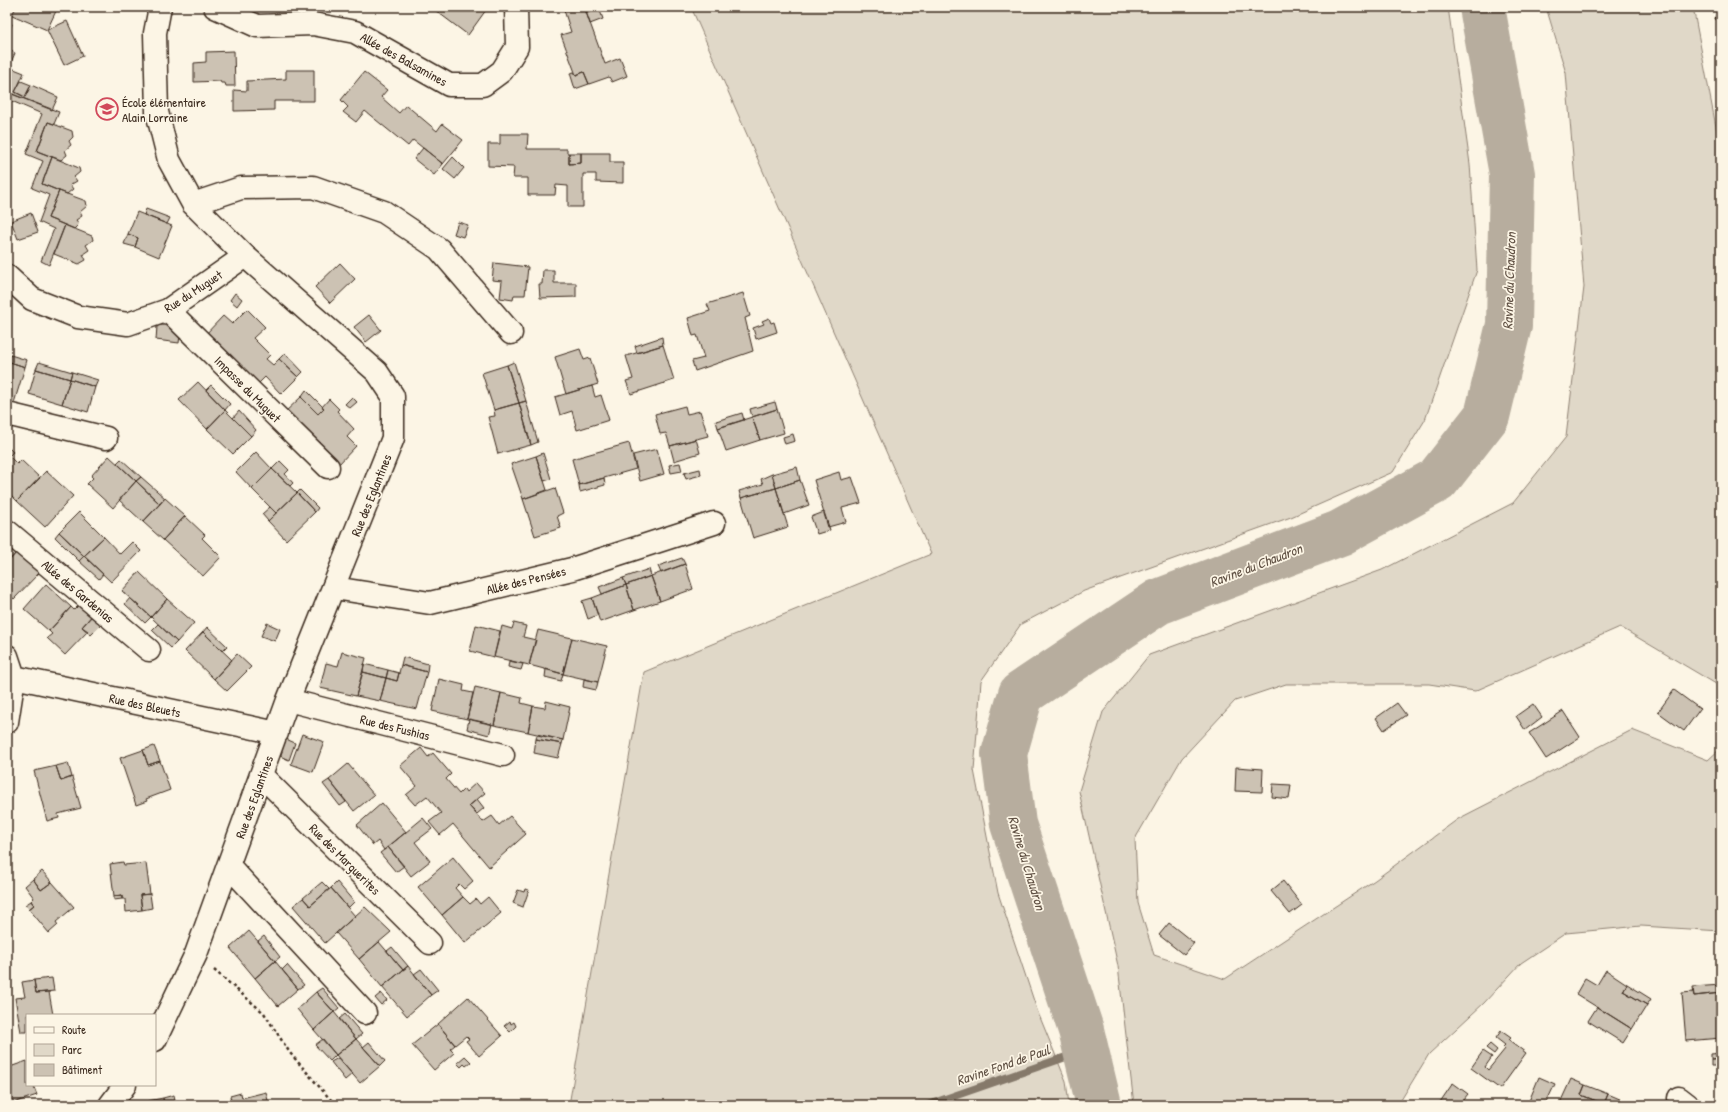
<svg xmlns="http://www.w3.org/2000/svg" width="1728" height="1112" viewBox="0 0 1728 1112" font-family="'Patrick Hand',sans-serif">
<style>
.green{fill:#e0d8c8;stroke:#8e8173}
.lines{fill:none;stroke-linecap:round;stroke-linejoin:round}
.stream{stroke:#85796b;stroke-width:8}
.river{stroke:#b7ad9e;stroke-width:46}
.building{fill:#ccc2b3;stroke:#3b2a1e}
.minor-casing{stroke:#3b2a1e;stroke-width:25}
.path{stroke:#3b2a1e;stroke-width:2.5;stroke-dasharray:3 3;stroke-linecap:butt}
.minor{stroke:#fcf5e5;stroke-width:22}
.labels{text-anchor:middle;stroke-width:3.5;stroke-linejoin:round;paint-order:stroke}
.street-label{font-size:13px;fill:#3b2a1e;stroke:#fcf5e5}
.poi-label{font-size:13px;fill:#3b2a1e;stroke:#fcf5e5;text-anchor:start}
.water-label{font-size:14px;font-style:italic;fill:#605144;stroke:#fcf5e5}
</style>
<rect width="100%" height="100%" fill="#fcf5e5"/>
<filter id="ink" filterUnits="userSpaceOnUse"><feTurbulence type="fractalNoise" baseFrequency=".025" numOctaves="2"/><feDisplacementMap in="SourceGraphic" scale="8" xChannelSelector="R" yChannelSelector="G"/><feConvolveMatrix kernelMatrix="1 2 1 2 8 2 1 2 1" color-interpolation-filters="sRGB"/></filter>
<g filter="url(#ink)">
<path class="green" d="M691 7H1448L1470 164 1477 270 1425 420 1393 472 1291 517 1084 591 1021 624 981 681 974 770 998 893 1037 1010 1066 1081 1069 1105H569L644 672 931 554Z
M1546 7H1693L1721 153V687L1620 627 1475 691 1429 684H1286L1235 701 1182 758 1135 839 1138 903 1154 955 1225 979 1375 880 1458 819 1632 730 1708 760 1721 748V931L1641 926 1566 933 1521 963 1484 1003 1429 1054 1398 1105H1134L1118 966 1079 791 1103 712 1149 655 1382 570 1513 503 1566 437 1584 287 1566 73Z"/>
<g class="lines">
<path class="stream" d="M928 1105 1086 1050"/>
<path class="river" d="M1099 1105 1081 1030 1013 824 1004 754 1021 694 1158 602 1340 533 1437 480 1487 416 1509 325 1512 174 1482 7"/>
</g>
<path class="building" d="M16 7H47L56 11 47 30 12 15Z
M431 7H482L486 10 468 35Z
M563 7H594L595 9 586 12 605 64 620 58 627 76 612 82 609 77 589 84 584 72 576 75 561 35 571 32Z
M1718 7H1721V21L1715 19Z
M599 8 603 19 590 24 586 12Z
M67 21 83 56 64 65 47 30Z
M7 22 12 24 7 36Z
M7 49 15 53 9 67 24 73 15 92 25 97 31 85 58 97 52 110 7 92Z
M234 51 235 86H226L225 83H221L220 81 194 82V63L206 62V52Z
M286 70H314V101H274V110L234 111V90L247 91V81L286 79Z
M364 72 387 90 381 97 399 113 406 105 437 131 442 124 463 140 443 164 413 140 408 146 365 111 356 122 343 112 348 107 341 100Z
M574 72 576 75 584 72 589 84 575 89 570 73Z
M21 81 31 85 25 97 15 92Z
M7 92 59 112 54 124 48 122 37 151 52 157 42 184 59 191 48 218 65 225 49 265 41 261 54 229 39 222 49 195 32 188 43 161 26 154 42 114 7 99Z
M48 122 72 131 73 137 69 141 71 145 65 150 67 155 61 160 37 151Z
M500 134H528L527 149H567V153H569V164L581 163V153H610V162H623V183L596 182V174H583V207H568V186L556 185 555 195H528V178H513L514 167 488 166V144H500Z
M423 148 443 164 434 175 414 159Z
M569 153H581V163L569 164Z
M52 157 79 168 80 172 74 177 77 181 70 185 73 189 67 194 42 184Z
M453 157 464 168 455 179 443 169Z
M59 191 86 201 87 206 80 212 82 216 76 220 79 224 74 229 48 218Z
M146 209 170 218 167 224 144 215Z
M137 212 172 226 159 257 135 247 138 238 128 234Z
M31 213 38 232 18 239 11 221Z
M458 222 468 225 463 237 454 234Z
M65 225 92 236 93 240 86 245 89 250 83 254 86 260 79 264 54 254Z
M128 234 138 238 135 247 124 244Z
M340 263 355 279 330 303 315 287Z
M494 263 528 267 525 295H514L513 300 500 298 502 281 492 280Z
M543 270H554V283H576V297L540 298 539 284H542Z
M235 293 242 299 237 306 230 300Z
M743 293 750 316 745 318 753 351 695 371 692 361 704 358 697 335 693 336 688 318 710 311 707 304Z
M247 309 265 327 253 338 270 355 266 359 273 365 279 359 298 377 281 394 265 377 254 388 203 337 223 316 232 324Z
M369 315 381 330 366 342 354 327Z
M769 318 771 323 774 322 777 332 756 339 753 328 764 324 762 321Z
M162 325 181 327 179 343 156 340 157 326Z
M662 337 663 345 637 353 635 346Z
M663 345 674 380 631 394 626 381 633 379 626 356Z
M580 349 584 360 590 358 598 384 566 394 555 357Z
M285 353 303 372 298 377 279 359Z
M7 354 27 360 25 367 7 361Z
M7 361 25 367 14 403 7 401Z
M39 362 72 372 70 379 36 369Z
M514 362 526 401 519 403 507 365Z
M507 365 519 403 494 410 482 373Z
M36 369 70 379 62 404 29 394Z
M72 372 98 380 95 387 70 379Z
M70 379 95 387 88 412 62 404Z
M198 382 225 410 207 429 179 400Z
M211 385 230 404 225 410 206 390Z
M592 386 595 397 601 395 609 420 577 430 572 411 560 415 555 397Z
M306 390 324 408 318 414 301 397Z
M301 397 318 414 324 408 322 407 329 399 339 409 337 411 354 429 347 437 356 446 337 466 284 413Z
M352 397 357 402 350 408 345 404Z
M526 401 538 442 531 445 519 403Z
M775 402 777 409 752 417 750 409Z
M519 403 531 445 498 454 488 417 495 416 494 410Z
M685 406 687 414 700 411 708 436 670 446 666 433 660 434 655 414Z
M777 409 784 433 760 440 752 417Z
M225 410 251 436 233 454 207 429Z
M239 411 256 430 251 436 233 418Z
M742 413 744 420 718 428 716 421Z
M752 417 760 440 726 451 718 428Z
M793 434 795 441 785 444 783 437Z
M696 439 700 453 674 461 670 446Z
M629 443 636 469 579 485 572 459Z
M7 446 13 452 7 458Z
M657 449 664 474 640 481 633 455Z
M256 452 272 469 252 489 236 472Z
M543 453 551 479 544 481 536 456Z
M9 456 17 464 21 460 40 478 17 501 7 491V458Z
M109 456 136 481 113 508 87 484 93 478 91 476Z
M536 456 547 490 523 499 511 464Z
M121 459 141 477 136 481 117 463Z
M280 461 289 470 285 474 293 483 290 486 272 469Z
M680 463 682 471 671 473 669 465Z
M797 467 800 480 776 488 772 474Z
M272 469 297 493 276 513 252 489Z
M700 469 701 475 686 479 684 473Z
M46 471 73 496 45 527 17 501Z
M839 472 841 480 852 477 861 503 842 508 846 522 828 527 814 480Z
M772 474 776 488 741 498 739 491 763 484 761 479Z
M141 477 165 498 160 504 136 481Z
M604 478 605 485 580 492 579 485Z
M800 480 809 505 784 514 776 488Z
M136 481 160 504 143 522 119 500Z
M555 488 563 513 557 516 561 528 535 536 523 499Z
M776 488 788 527 753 538 741 498Z
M300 490 318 508 315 512 297 493Z
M297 493 315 512 286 540 268 521Z
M165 498 185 516 163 540 143 522Z
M270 507 276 513 268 521 262 514Z
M79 512 104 537 84 556 59 532Z
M824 512 830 530 817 534 811 517Z
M185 516 205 535 202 538 221 557 203 576 163 540Z
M59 532 84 556 79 561 55 537Z
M104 537 120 554 132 542 141 551 111 582 84 556Z
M7 542 17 552 7 563Z
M17 552 39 573 14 599 7 593V563Z
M84 556 103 574 99 579 79 561Z
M682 558 685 564 661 573 658 566Z
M685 564 693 589 660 601 651 576Z
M649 569 651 576 626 585 623 578Z
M139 572 167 599 151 617 122 591Z
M651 576 660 601 634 610 626 585Z
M623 578 626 585 602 594 599 587Z
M46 584 71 607 49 631 24 609Z
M626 585 634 610 600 622 592 598Z
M130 598 151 617 145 623 125 604Z
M592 598 598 615 588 619 582 601Z
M167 599 194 623 177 642 151 617Z
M81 603 93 614 82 627 88 631 65 655 47 638 52 634 49 631 71 607 74 610Z
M93 615 102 624 91 635 82 627Z
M267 623 280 629 275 641 261 636Z
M514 623 526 626 523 637 536 640 529 665 494 657 502 626 512 629Z
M158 624 177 642 171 648 152 630Z
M476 625 500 631 494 657 470 651Z
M207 627 227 646 222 651 203 632Z
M538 630 572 638 563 674 529 665Z
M203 632 232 660 214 679 185 651Z
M572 638 607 646 598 682 563 674Z
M342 652 366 658 356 696 320 688 326 663 338 666Z
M237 654 251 667 227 691 214 679Z
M403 657 428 664 427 672 401 665Z
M509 661 523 664 521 670 508 667Z
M364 664 388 670 386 678 363 672Z
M401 665 427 672 417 709 380 701 386 678 397 681Z
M546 669 563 674 561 681 545 677Z
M388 670 399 673 397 681 386 678Z
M363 672 386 678 380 701 356 696Z
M439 679 464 685 463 691 473 693 467 719 432 711Z
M584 679 598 682 596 690 583 687Z
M475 687 501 693 494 725 467 719Z
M1674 690 1700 709 1684 731 1658 712Z
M501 693 522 698 521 703 533 706 528 732 494 725Z
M546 701 570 707 563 740 528 732 533 706 545 708Z
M1397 703 1406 715 1384 730 1376 718Z
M1533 704 1542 717 1525 730 1516 716Z
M1563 711 1580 737 1546 759 1529 733Z
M469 719 492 724 489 735 467 729Z
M302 734 324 742 313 772 291 764Z
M537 735 563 740 562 744 536 739Z
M286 739 295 743 289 760 280 756Z
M536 739 562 744 558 758 534 753Z
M154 746 160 761 148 765 143 750Z
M421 748 428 757 433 753 451 774 446 779 459 794 464 789 466 792 476 783 485 793 469 806 483 822 492 816 499 825 510 816 526 834 489 867 453 824 440 835 429 822 441 813 427 796 415 805 406 795 417 786 400 766Z
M143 750 148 765 160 761 170 790 146 799 147 801 136 805 120 758Z
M68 763 72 777 61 781 56 766Z
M348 764 374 795 354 811 329 780Z
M56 766 61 781 72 777 81 808 58 814 59 818 47 821 34 771Z
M1236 767 1263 769 1262 792 1235 791Z
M329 780 346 802 340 806 323 784Z
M1273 784 1291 785 1289 799 1272 797Z
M477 799 484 808 477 814 469 806Z
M382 803 406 832 384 850 378 841 373 845 357 825Z
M423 818 432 829 415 842 430 861 411 876 388 847Z
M388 847 404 866 396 872 380 853Z
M453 857 473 881 464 889 459 884 455 888 463 897 442 915 418 887Z
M123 862 124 865 146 863 150 894 140 895 142 910 126 912 125 899H122V895L114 896 110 864Z
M42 871 52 882 41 890 33 879Z
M33 879 41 890 52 882 74 907 56 922 58 925 49 933 29 909 34 905 31 901 34 898 25 886Z
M1283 881 1302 905 1290 914 1271 891Z
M322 882 329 889 310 906 303 898Z
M337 882 354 902 348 908 331 888Z
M331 888 355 916 325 943 293 906 303 898 310 906Z
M525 889 529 890 523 907 513 903 518 890 524 892Z
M150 894 152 908 142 910 140 895Z
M122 895V899L114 900V896Z
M463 897 470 904 476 899 480 904 488 897 501 913 465 943 442 915Z
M31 901 34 905 29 909 25 905Z
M365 907 391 932 359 959 336 933Z
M1169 923 1194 943 1184 955 1159 935Z
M249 931 275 961 255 978 230 948Z
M264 936 280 957 275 961 258 941Z
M379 942 403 970 382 987 359 959Z
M392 947 408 966 403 970 387 951Z
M275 961 298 989 278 1006 255 978Z
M287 965 304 985 298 989 282 970Z
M408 966 431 995 407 1016 382 987Z
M421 969 438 990 431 995 414 974Z
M1606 970 1627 984 1623 991 1647 1005 1632 1029 1576 994 1585 978 1597 985Z
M52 978 54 991 36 993 34 980Z
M34 980 36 993 49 992 53 1015H27V1032H21L15 998 25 997 22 982Z
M1627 984 1651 999 1647 1005 1623 991Z
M1721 985V993L1694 996 1693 987Z
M322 988 339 1008 334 1012 316 992Z
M316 992 334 1012 314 1030 297 1009Z
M1693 992 1694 996 1721 993V1038L1686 1041 1682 993Z
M381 993 387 1000 381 1005 375 998Z
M468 997 502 1036 479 1056 466 1041 469 1039 466 1036 455 1045 438 1024Z
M1597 1007 1632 1029 1623 1043 1588 1021Z
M334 1012 356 1039 336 1055 314 1030Z
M345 1014 362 1034 356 1039 339 1019Z
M510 1021 511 1024 514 1022 516 1026 510 1032 504 1026Z
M438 1024 455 1045 450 1049 454 1053 434 1070 412 1045Z
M1501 1031 1511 1038 1509 1040 1526 1053 1500 1089 1471 1068 1483 1051 1492 1057 1485 1067 1488 1070 1505 1049 1503 1047 1505 1045 1496 1038Z
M323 1039 336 1055 330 1061 315 1045Z
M356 1039 380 1066 360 1083 336 1055Z
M369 1042 385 1061 380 1066 363 1047Z
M1490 1044 1497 1050 1494 1054 1486 1048Z
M1721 1053V1059L1711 1060V1054Z
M465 1056 471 1062 466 1066 464 1064 461 1067 457 1063Z
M338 1058 352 1074 345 1080 331 1062Z
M1721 1059V1066H1711V1060Z
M27 1061V1085H33L37 1095 7 1105V1068Z
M1539 1077 1555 1084 1545 1105H1539L1529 1101Z
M1571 1079 1585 1085 1581 1095 1604 1104 1608 1094 1622 1100 1620 1105H1559Z
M1453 1083 1468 1094 1459 1105H1444L1440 1102Z
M1585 1085 1608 1094 1604 1104 1581 1095Z
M266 1092 269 1105H232L230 1096 241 1093 242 1098Z
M174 1095 176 1105H164L163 1098Z
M163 1098 164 1105H149L148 1101Z"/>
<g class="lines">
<g class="minor-casing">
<path id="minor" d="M215 7 257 26 313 24 355 32 449 85H483L502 71 517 47 516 7
M193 204 241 188 313 187 384 212 439 249 511 333
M7 276 32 299 78 317 128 324 168 310 245 256
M168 310 328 467
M7 414 106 438
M7 531 149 650
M334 588 430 603 572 569 714 523
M7 656 14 677 7 722
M14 677 277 733
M288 700 503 755
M261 775 430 943
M229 866 365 1013
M155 1040 196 954 288 700 393 438V396L377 372 245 256 193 204 169 160 157 112 155 33 160 7
M1679 1098 1688 1105
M110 1105 125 1085"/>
</g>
<path class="path" d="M214 970 264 1013 290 1053 330 1099 338 1105"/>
<use href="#minor" class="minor"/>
</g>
</g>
<defs>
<g id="school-ring" transform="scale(1.15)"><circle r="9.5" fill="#fcf5e5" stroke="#d1495b" stroke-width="1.5"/><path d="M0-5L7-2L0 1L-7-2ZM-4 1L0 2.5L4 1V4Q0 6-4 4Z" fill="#d1495b"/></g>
</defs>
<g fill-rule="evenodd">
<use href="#school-ring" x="107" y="109"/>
</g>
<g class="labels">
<g class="street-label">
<text transform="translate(404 59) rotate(29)" y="5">Allée des Balsamines</text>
<text transform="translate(193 291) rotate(-33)" y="5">Rue du Muguet</text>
<text transform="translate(248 389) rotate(45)" y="5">Impasse du Muguet</text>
<text transform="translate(371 495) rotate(-68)" y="5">Rue des Eglantines</text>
<text transform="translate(526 580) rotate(-14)" y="5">Allée des Pensées</text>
<text transform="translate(78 591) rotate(40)" y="5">Allée des Gardenias</text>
<text transform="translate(145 705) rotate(12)" y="5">Rue des Bleuets</text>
<text transform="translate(395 727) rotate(14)" y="5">Rue des Fushias</text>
<text transform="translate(254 797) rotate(-70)" y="5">Rue des Eglantines</text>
<text transform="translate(345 859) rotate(45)" y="5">Rue des Marguerites</text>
</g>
<g class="poi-label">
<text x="122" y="107">École élémentaire<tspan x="122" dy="15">Alain Lorraine</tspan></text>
</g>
<g class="water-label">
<text transform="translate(1509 281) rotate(-88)" y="5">Ravine du Chaudron</text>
<text transform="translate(1256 565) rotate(-21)" y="5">Ravine du Chaudron</text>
<text transform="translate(1027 863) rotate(73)" y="5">Ravine du Chaudron</text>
<text transform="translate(1003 1065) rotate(-19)" y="5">Ravine Fond de Paul</text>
</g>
</g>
<rect width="1728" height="1112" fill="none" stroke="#fcf5e5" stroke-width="24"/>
<rect x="12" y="12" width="1704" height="1088" fill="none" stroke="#3b2a1e" stroke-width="1.5" filter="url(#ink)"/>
<rect x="26" y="1014" width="130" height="72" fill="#fcf5e5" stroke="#afa495"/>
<rect x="34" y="1027" width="20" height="6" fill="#fcf5e5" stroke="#afa495"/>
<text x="62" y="1034" font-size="12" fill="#3b2a1e">Route</text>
<rect x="34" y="1044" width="20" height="12" fill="#e0d8c8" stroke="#afa495"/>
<text x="62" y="1054" font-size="12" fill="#3b2a1e">Parc</text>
<rect x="34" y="1064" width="20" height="12" fill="#ccc2b3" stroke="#afa495"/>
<text x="62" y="1074" font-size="12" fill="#3b2a1e">Bâtiment</text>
</svg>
